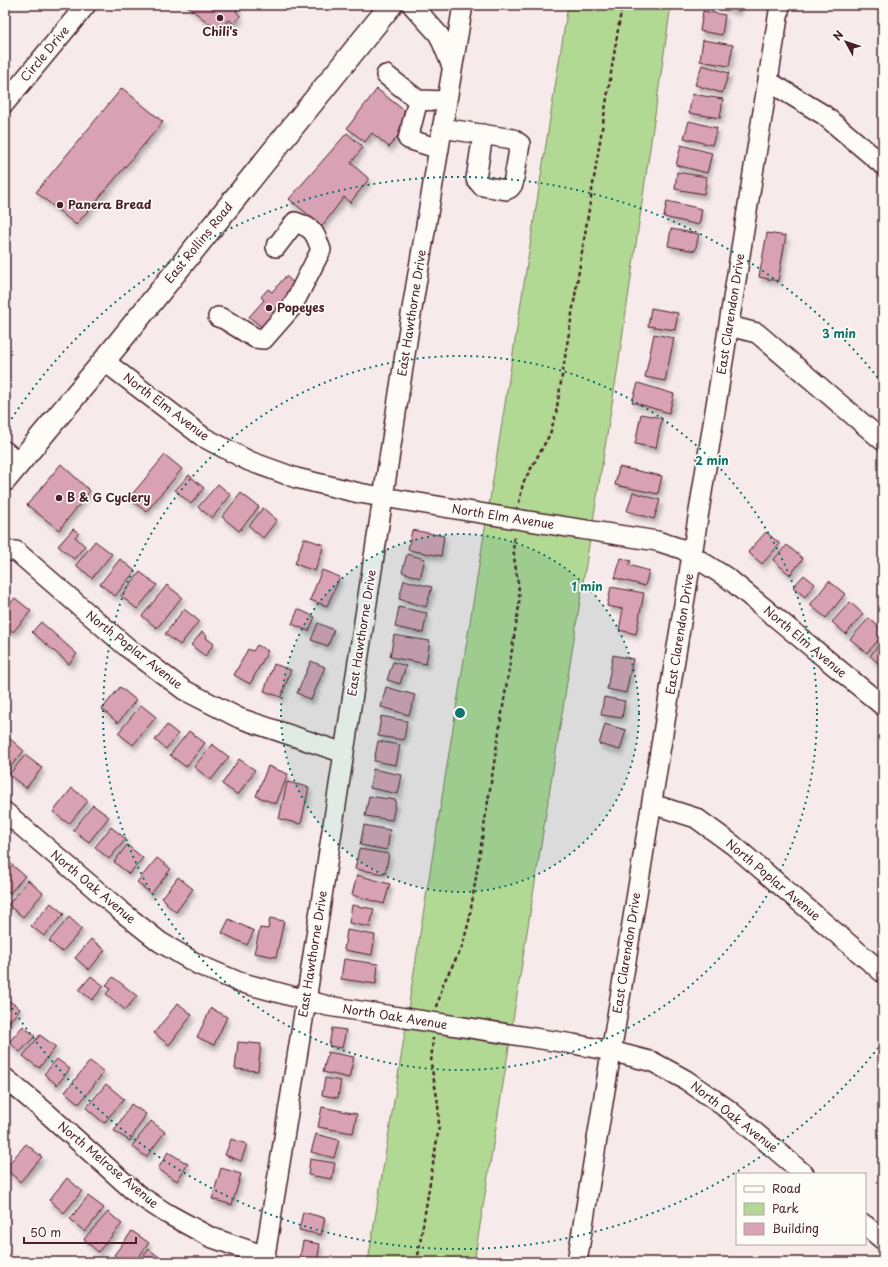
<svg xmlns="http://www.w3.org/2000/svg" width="888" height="1267" viewBox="0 0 888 1267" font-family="'Playpen Sans',sans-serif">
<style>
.green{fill:#b2d994;stroke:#7e7c60}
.building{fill:#d8a1b4;stroke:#4a1f2b;filter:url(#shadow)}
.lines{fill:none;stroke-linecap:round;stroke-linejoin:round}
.minor-casing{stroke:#4a1f2b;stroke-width:22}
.major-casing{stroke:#4a1f2b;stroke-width:25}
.path{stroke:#4a1f2b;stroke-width:2.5;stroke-dasharray:4 3;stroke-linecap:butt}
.minor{stroke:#fdfcf7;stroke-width:19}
.major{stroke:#fdfcf7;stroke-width:22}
.ring{fill:none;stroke:#0f766e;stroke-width:2;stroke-dasharray:2 4}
.poi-dot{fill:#4a1f2b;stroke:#fdfcf7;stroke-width:1.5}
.labels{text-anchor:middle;stroke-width:3.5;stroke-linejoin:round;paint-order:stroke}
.poi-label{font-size:12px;font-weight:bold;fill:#4a1f2b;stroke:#fdfcf7;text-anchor:start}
.street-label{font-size:12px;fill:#4a1f2b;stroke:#fdfcf7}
.centre{fill:#0f766e;stroke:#fdfcf7;stroke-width:2}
.ring-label{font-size:12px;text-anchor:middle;font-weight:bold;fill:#0f766e;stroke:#fdfcf7;stroke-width:3.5;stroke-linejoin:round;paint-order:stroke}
</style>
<defs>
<filter id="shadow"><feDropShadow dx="2.5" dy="4.5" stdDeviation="2" flood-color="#0004"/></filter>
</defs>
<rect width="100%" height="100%" fill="#f6eaea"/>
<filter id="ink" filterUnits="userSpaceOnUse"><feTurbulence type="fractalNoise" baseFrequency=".025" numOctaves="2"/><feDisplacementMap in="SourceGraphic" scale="8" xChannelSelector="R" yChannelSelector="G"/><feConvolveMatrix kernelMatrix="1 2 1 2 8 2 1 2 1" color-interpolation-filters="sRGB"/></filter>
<g filter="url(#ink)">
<path class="green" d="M568 5H671L617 373 593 521 489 505Z
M486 522 590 539 512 1026 408 1009Z
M406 1026 510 1041 474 1262H368Z"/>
<path class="building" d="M186 5H240L236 9 237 10 236 12 241 16 234 24 229 20 228 22 227 21 218 31Z
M717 5H740L738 11Z
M703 11 725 15 722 35 700 31Z
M703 40 733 45 729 66 700 61Z
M702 65 729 73 722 93 695 85Z
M122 88 163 122 76 225 36 192Z
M377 89 406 112 408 123 389 147 372 133 365 142 347 128Z
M692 94 723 99 720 118 689 113Z
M689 121 717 128 712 145 684 138Z
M347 133 363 147 351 163 369 179 350 203 344 197 322 226 289 199Z
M681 145 712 153 707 173 676 165Z
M677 172 707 177 704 194 675 189Z
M667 201 702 209 699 225 664 217Z
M671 229 699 234 695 251 668 246Z
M767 233 786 236 778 281 759 277Z
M286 276 298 287 263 328 249 317 264 300 261 297 268 289 272 292Z
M651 308 678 313 675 330 648 326Z
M654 334 674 338 665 381 645 377Z
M638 383 674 394 669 413 632 402Z
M641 414 662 418 656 448 635 444Z
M165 455 182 469 146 512 129 498Z
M61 464 90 491 59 530 27 505Z
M619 467 662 476 658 494 615 485Z
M189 475 204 488 191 504 175 490Z
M218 484 231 495 212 518 198 507Z
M633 492 660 500 654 519 627 511Z
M241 493 259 507 239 531 222 517Z
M263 508 277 520 263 538 249 526Z
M73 529 79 533 75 537 85 546 74 559 58 546Z
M412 530 444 536 441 556 408 550Z
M766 532 780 544 762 564 748 552Z
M304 538 324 545 315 571 295 564Z
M95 541 112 554 92 578 76 565Z
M787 545 803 559 790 575 773 560Z
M407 554 425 559 420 578 402 572Z
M621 558 631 561 629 565 649 571 645 586 615 578Z
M120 559 135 571 115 596 100 584Z
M322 570 340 577 327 606 310 600Z
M140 572 157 585 137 609 121 596Z
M804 575 815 584 805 597 793 587Z
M404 580 432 587 426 607 399 599Z
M829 581 845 594 826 618 810 605Z
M167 585 182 597 157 628 142 616Z
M611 587 644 593 636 634 619 630 623 609 607 606Z
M15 598 31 611 13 632 5 625V609Z
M850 602 863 614 846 634 832 622Z
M399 607 427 613 423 633 395 627Z
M184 609 199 621 180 645 165 634Z
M298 609 315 617 309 631 292 624Z
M869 618 883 631V635L867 653 850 639Z
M41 622 77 654 69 664 32 632Z
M318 623 334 630 328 646 311 640Z
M202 632 207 636 206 638 214 644 205 656 191 645Z
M394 635 430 641 426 664 390 657Z
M883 639V667L870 656Z
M257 645 268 651 250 684 234 675 248 649 253 651Z
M613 655 633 659 626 693 607 689Z
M311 661 325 667 311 700 297 693Z
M393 662 406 666 400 684 387 680Z
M274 664 291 670 281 697 264 691Z
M120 687 136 700 118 723 102 709Z
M386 687 415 695 409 715 381 707Z
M604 697 625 701 622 718 601 715Z
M141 705 156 717 133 745 118 733Z
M381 716 407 721 404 740 378 736Z
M605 724 626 730 620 750 599 744Z
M167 725 178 734 166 749 155 740Z
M189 731 205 743 186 767 170 755Z
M9 738 24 751 5 773V743Z
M378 741 400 745 396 765 374 761Z
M212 744 229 757 211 780 194 767Z
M25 755 42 768 26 788 9 775Z
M239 759 255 770 238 795 222 784Z
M268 766 288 774 276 804 256 796Z
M373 769 402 775 398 794 370 788Z
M287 782 309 787 301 824 279 819Z
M72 788 88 801 69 824 53 812Z
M369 796 396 800 392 820 365 816Z
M93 805 109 817 89 842 73 830Z
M364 825 390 830 387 850 360 845Z
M111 827 126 839 109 859 95 847Z
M127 845 143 858 129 874 114 862Z
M359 849 389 854 385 874 355 869Z
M157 858 171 869 151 894 137 882Z
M5 859 25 876 10 893 5 888Z
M357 875 390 884 384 904 352 895Z
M178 877 193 889 176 912 166 904 167 902 162 898Z
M28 880 43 893 23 917 8 905Z
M51 903 64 914 44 936 31 926Z
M352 905 374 909 370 927 349 923Z
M69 917 82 929 62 952 49 941Z
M270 918 284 921 276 957 254 953 260 928 268 929Z
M229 919 254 931 247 945 222 933Z
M347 930 375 935 372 955 344 950Z
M91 939 105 950 89 970 75 958Z
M344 959 378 964 376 984 341 979Z
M91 976 104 986 92 1000 79 990Z
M113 977 137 996 125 1010 106 994 110 989 106 985Z
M6 998 20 1009 5 1027V999Z
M178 1003 192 1015 169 1045 154 1033Z
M211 1008 227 1017 214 1045 197 1037Z
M23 1026 35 1036 20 1052 9 1042Z
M332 1028 346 1030 342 1048 329 1046Z
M40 1035 56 1047 39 1068 23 1056Z
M238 1042 261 1044 258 1071 235 1069Z
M328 1052 354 1057 349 1078 323 1072Z
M57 1059 70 1069 57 1085 44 1074Z
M90 1061 104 1072 79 1104 65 1092Z
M325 1078 341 1081 338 1098 322 1095Z
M106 1084 124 1099 104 1123 86 1108Z
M131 1104 146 1114 130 1141 114 1131Z
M322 1107 357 1114 353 1133 318 1127Z
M151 1121 165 1132 146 1157 132 1146Z
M316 1134 339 1140 334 1158 311 1152Z
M231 1139 247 1144 241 1161 225 1155Z
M26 1144 42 1157 20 1182 5 1168Z
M168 1152 188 1164 177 1181 158 1169Z
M310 1159 335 1163 332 1179 308 1175Z
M221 1168 241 1174 232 1205 212 1199Z
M67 1178 82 1191 64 1213 49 1200Z
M88 1196 104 1208 85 1232 70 1219Z
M108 1212 122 1224 98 1252 84 1239Z
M303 1212 325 1218 321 1235 299 1230Z
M132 1231 149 1243 135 1262H124L114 1255Z
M303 1241 320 1244 317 1261 300 1257Z
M149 1249 165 1262H139Z"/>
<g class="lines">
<g class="minor-casing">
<path id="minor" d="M412 5 439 35 452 66
M386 75 418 100 447 101
M768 81 824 115 883 165
M418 100 408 139 439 149
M5 103 86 5
M442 128 513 139 520 144 513 184 510 188 506 190 482 186 476 179 483 134
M218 317 224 319 255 338 264 339 292 307 321 250C315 232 313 228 295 222L276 247
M729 326 757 333 883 441
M104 361 203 437 249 461 296 478 359 493 516 519 657 541 682 549 729 579 883 706
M5 451 19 463
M5 551H16L128 648 184 690 239 718 344 753
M652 804 696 818 733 845 883 973
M5 812 122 912 160 942 199 965 239 982 328 1006 573 1044 611 1051 653 1062 686 1080 729 1110 804 1174
M5 1078 48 1114 137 1194 166 1213 210 1237 265 1256
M865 1225 883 1240
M264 1262 306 1001 411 315 463 5
M577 1262 692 555 780 5"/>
</g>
<g class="major-casing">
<path id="major" d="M5 480 104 361 391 5"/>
</g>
<path class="path" d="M519 503 523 483 550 434 556 413 622 5
M437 1007 443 984 462 947 469 921 519 606C521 582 511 559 514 536
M417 1262 439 1127 438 1103 431 1064 433 1038"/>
<use href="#minor" class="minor"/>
<use href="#major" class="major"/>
</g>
</g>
<circle cx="460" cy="713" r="179" fill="#0f766e" fill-opacity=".12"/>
<g class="ring">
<circle cx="460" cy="713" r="179"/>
<circle cx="460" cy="713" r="357"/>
<path d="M882 1043A536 536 0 0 1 5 997M5 429A536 536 0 0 1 882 383"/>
</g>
<g class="poi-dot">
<circle cx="220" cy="18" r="4"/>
<circle cx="60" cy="205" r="4"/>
<circle cx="269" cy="308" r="4"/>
<circle cx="59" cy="498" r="4"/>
</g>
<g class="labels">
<g class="poi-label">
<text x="220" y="36" text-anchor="middle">Chili's</text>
<text x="68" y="209">Panera Bread</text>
<text x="277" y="312">Popeyes</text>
<text x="67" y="502">B &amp; G Cyclery</text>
</g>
<g class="street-label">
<text transform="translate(45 54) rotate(-50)" y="4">Circle Drive</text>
<text transform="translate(199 243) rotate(-51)" y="4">East Rollins Road</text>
<text transform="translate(412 313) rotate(-81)" y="4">East Hawthorne Drive</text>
<text transform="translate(731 314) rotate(-81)" y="4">East Clarendon Drive</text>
<text transform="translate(166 407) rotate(37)" y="4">North Elm Avenue</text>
<text transform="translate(503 517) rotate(9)" y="4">North Elm Avenue</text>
<text transform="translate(362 633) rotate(-81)" y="4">East Hawthorne Drive</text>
<text transform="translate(680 634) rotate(-81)" y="4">East Clarendon Drive</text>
<text transform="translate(805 642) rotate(40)" y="4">North Elm Avenue</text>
<text transform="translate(134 650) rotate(38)" y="4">North Poplar Avenue</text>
<text transform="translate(773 880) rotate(40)" y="4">North Poplar Avenue</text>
<text transform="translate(93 887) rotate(40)" y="4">North Oak Avenue</text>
<text transform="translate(627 953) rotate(-81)" y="4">East Clarendon Drive</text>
<text transform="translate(313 954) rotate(-81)" y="4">East Hawthorne Drive</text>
<text transform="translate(395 1017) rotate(9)" y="4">North Oak Avenue</text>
<text transform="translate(734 1117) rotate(38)" y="4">North Oak Avenue</text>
<text transform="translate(108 1165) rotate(40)" y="4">North Melrose Avenue</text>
</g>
</g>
<circle cx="460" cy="713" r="6" class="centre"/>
<g class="ring-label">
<text x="839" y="338">3 min</text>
<text x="712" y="465">2 min</text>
<text x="587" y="591">1 min</text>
</g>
<rect width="888" height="1267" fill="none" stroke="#fdfcf7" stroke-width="20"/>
<rect x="10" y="10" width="868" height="1247" fill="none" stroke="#4a1f2b" stroke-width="1.5" filter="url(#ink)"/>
<rect x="736" y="1173" width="130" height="72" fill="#fdfcf7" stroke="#b5a4a5"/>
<rect x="744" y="1186" width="20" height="6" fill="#fdfcf7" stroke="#b5a4a5"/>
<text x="772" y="1193" font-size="12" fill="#4a1f2b">Road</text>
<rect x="744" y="1203" width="20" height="12" fill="#b2d994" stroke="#b5a4a5"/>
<text x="772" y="1213" font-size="12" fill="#4a1f2b">Park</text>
<rect x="744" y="1223" width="20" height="12" fill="#d8a1b4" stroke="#b5a4a5"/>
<text x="772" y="1233" font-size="12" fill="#4a1f2b">Building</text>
<g transform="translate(846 42) rotate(310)" stroke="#fdfcf7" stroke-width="3" paint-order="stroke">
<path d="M0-3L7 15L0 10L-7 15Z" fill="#4a1f2b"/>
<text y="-6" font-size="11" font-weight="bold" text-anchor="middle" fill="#4a1f2b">N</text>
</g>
<path d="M24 1237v6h112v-6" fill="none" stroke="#4a1f2b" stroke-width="2"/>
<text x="30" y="1237" font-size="12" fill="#4a1f2b" stroke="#fdfcf7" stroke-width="3" paint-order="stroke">50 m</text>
</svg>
